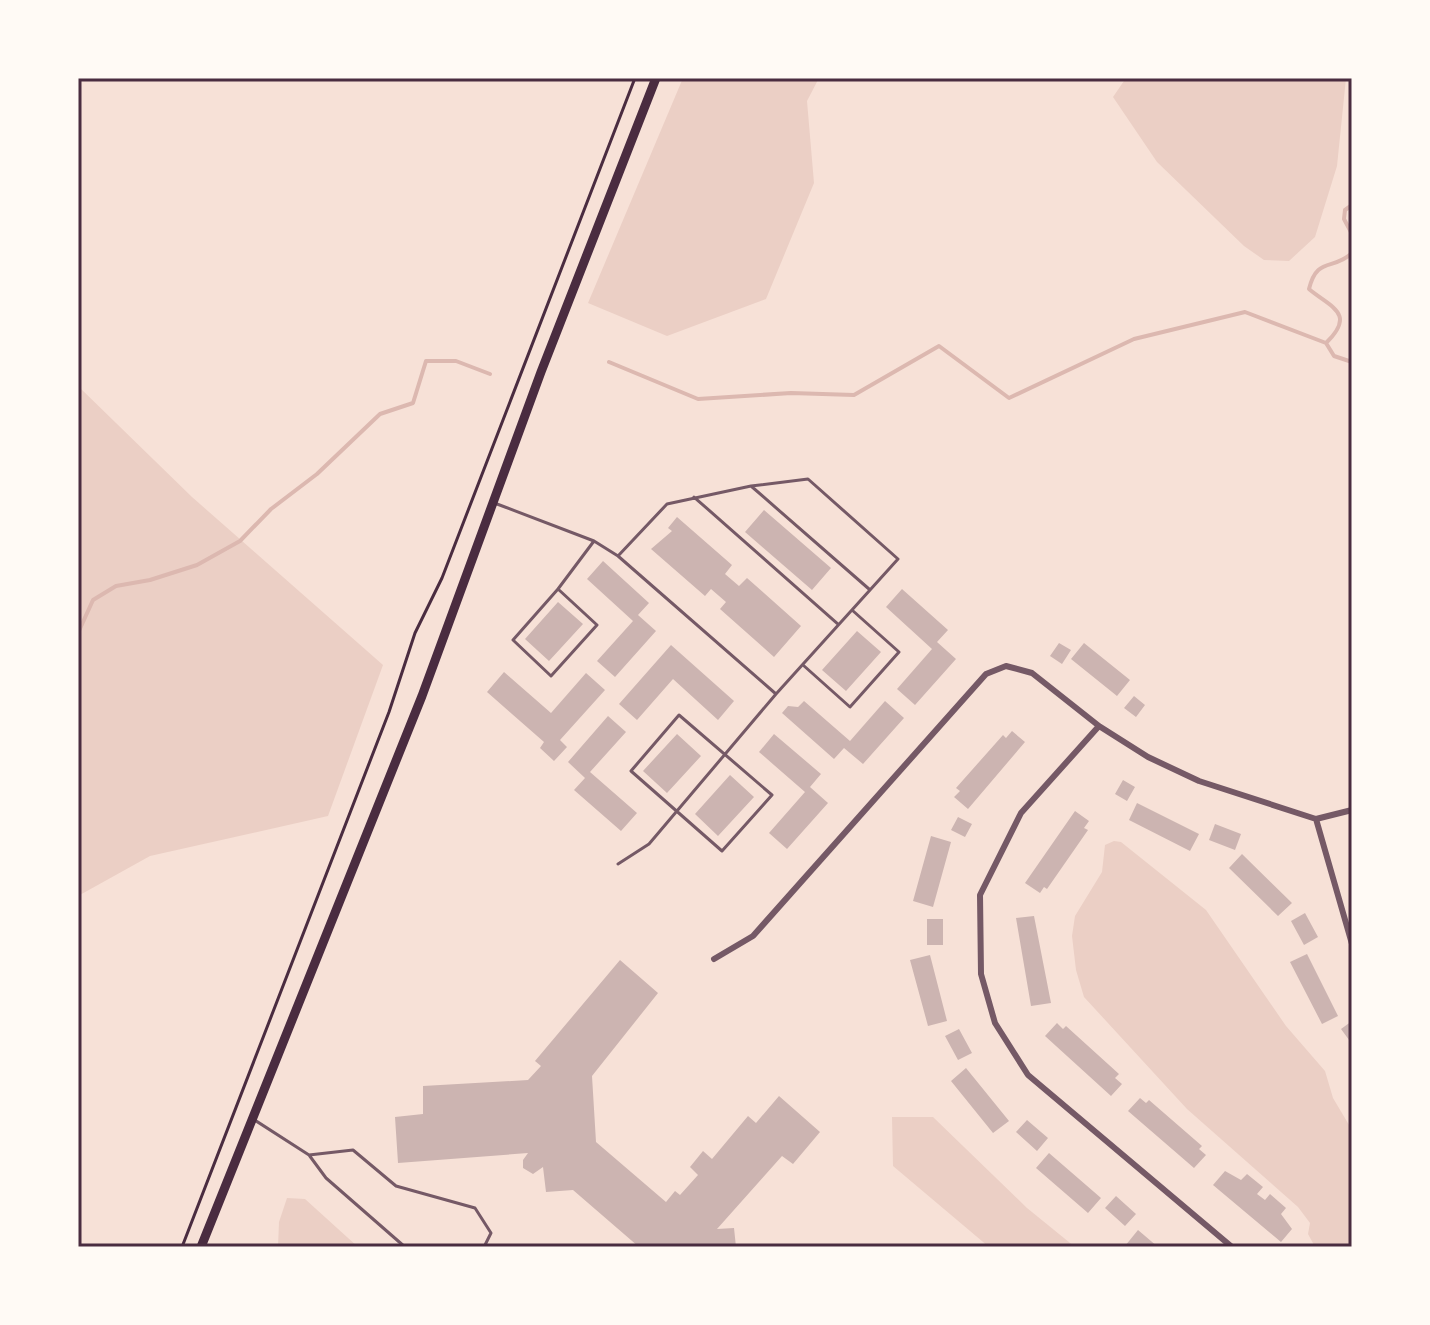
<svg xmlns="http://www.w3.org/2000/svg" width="1430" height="1325" viewBox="0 0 1430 1325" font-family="'Open Sans',sans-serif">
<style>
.green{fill:#ebcfc5}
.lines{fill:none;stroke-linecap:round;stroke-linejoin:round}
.stream{stroke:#dcb8b0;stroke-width:4}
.building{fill:#ccb4b1}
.path{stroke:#4a2c40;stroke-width:3}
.service{stroke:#755966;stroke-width:3}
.minor{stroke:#755966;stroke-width:6}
.secondary{stroke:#4a2c40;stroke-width:9}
.neatline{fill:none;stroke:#4a2c40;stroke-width:3}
</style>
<rect width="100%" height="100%" fill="#f7e1d7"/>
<path class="green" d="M683 78H819L807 101 814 183 766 299 667 336 588 303Z
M1126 78H1346L1337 166 1315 237 1289 261 1264 260 1244 246 1157 162 1113 97Z
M78 386 192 497 383 665 328 816 150 856 78 896Z
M1114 841 1121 842 1206 910 1286 1026 1325 1071 1333 1098 1352 1130V1247H1307L1314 1245 1308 1234 1310 1223 1298 1207 1187 1109 1084 997 1076 970 1072 936 1075 916 1102 872 1105 845Z
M892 1117H933L1027 1208 1075 1247H989L893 1166Z
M287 1198 305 1199 358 1247H278L279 1222Z"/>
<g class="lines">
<path class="stream" d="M1352 205 1345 210 1344 219 1352 234
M1326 343C1357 313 1330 307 1309 289 1317 256 1333 271 1352 253
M1326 343 1334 356 1352 362
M609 362 698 399 791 393 854 395 939 346 1009 398 1134 339 1245 312 1326 343
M78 633 93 600 116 586 150 580 197 565 240 541 271 509 317 474 380 414 413 403 426 361H456L490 374"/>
</g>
<path class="building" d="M764 510 831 568 812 590 745 532Z
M677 517 732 565 725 574 739 586 747 578 801 626 774 657 720 609 726 602 711 589 705 596 651 549 672 531 668 528Z
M603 561 649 603 638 615 656 631 615 677 597 661 633 621 587 579Z
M902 589 948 630 937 642 956 659 915 705 897 689 932 649 886 607Z
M558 602 583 624 549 661 525 639Z
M857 631 881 652 846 691 822 670Z
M1059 643 1071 650 1062 664 1050 656Z
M1084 643 1130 680 1117 696 1071 659Z
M671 645 734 701 718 720 673 679 637 720 619 704Z
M504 672 551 713 586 673 605 690 560 740 567 747 554 761 540 748 544 742 487 692Z
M1134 696 1145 705 1136 717 1124 708Z
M804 701 850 741 885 701 904 718 863 764 844 748 834 759 782 713 788 706 798 707Z
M608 716 626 732 590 772 637 813 621 831 574 790 585 778 568 762Z
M1012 731 1025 742 968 809 954 797 960 791 956 788 1003 735 1006 738Z
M677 734 701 756 667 793 643 771Z
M774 734 821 774 810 787 828 803 787 849 769 833 805 792 759 752Z
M730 775 754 797 718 836 695 814Z
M1123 780 1135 787 1127 801 1115 794Z
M1137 803 1199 834 1190 851 1129 820Z
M1075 811 1089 821 1084 828 1088 830 1047 889 1044 887 1040 893 1025 883Z
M958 817 972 824 965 837 951 830Z
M1215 824 1241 834 1235 850 1209 840Z
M931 836 951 842 933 907 913 901Z
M1242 854 1292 903 1278 916 1229 868Z
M1305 913 1318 937 1304 945 1291 921Z
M1034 916 1051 1003 1031 1006 1016 918Z
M927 919H943V945H927Z
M1307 954 1338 1016 1322 1024 1290 962Z
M930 955 947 1021 928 1026 910 960Z
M620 960 658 993 592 1076 596 1142 666 1202 675 1191 680 1195 698 1175 690 1167 703 1151 712 1159 748 1116 756 1123 779 1096 820 1132 793 1164 782 1156 717 1229 734 1228 736 1247H639L573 1190 546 1192 543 1167 533 1174 523 1168V1160L528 1153 398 1163 395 1117 423 1114V1086L528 1080 541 1066 535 1061Z
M1352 1021V1044L1341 1029Z
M1057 1023 1063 1029 1066 1026 1119 1074 1115 1078 1122 1084 1111 1096 1045 1036Z
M959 1029 972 1053 958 1060 945 1036Z
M966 1068 1009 1121 993 1133 951 1081Z
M1140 1098 1146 1103 1149 1100 1202 1146 1199 1149 1206 1155 1194 1168 1128 1111Z
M1027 1120 1048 1138 1037 1151 1016 1132Z
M1049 1153 1101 1198 1088 1213 1036 1168Z
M1225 1171 1241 1180 1247 1174 1263 1187 1257 1194 1265 1200 1270 1194 1286 1208 1281 1214 1292 1229 1281 1242 1213 1185Z
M1116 1196 1136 1214 1125 1226 1105 1208Z
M1138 1230 1158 1247 1125 1246Z"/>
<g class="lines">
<path class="path" d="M182 1247 389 712 415 633 442 578 635 78"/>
<path class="service" d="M751 486 869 589
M694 497 838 624
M497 504 594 541 618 556 776 694 898 559 808 479 751 486 667 504 618 556
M558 589 513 640 551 676 597 625 558 589 594 541
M803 665 850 707 899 652 852 610
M679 715 772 795 722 851 631 771Z
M618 864 649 844 776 694
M253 1119 309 1155 326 1178 405 1247
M309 1155 353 1150 396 1186 475 1208 491 1233 484 1247"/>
<path class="minor" d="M1099 726 1021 813 980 895 981 974 995 1023 1028 1075 1232 1247
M1316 819 1352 944
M714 959 753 936 986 674 1006 666 1032 673 1099 726 1148 757 1199 781 1316 819 1352 810"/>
<path class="secondary" d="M201 1247 422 696 541 372 656 78"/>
</g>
<rect width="1430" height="1325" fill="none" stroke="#fffaf5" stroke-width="160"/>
<rect x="80" y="80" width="1270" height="1165" class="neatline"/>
</svg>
